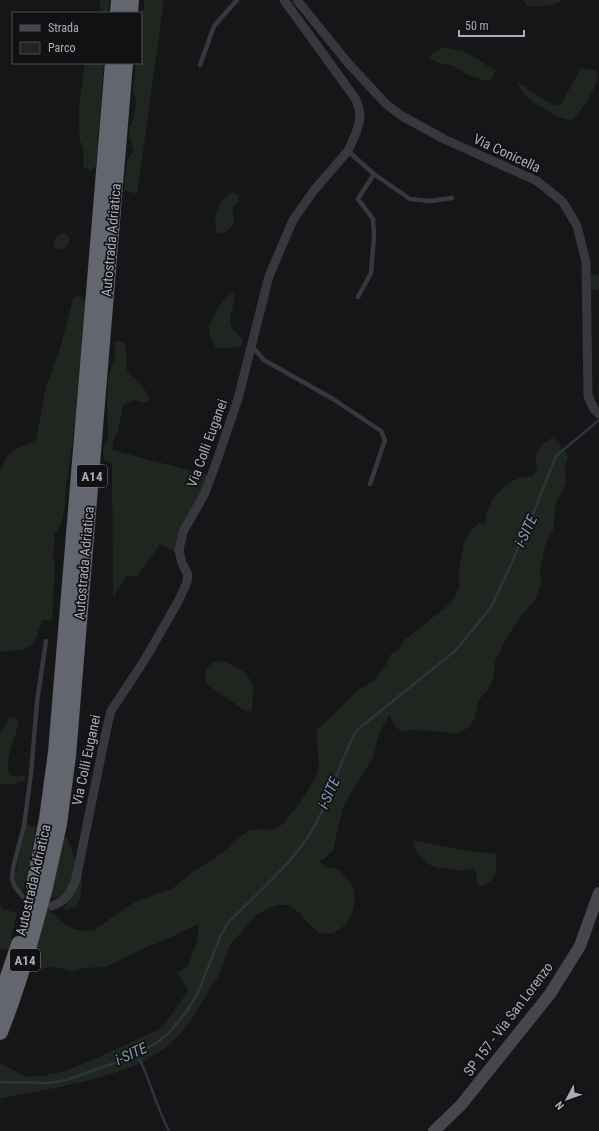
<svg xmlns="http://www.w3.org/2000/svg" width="599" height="1131" viewBox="0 0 599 1131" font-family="'Roboto Condensed',sans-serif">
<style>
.green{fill:#1e261f}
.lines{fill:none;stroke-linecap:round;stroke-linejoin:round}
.stream{stroke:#2c353c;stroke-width:2.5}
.service{stroke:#37383d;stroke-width:4.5}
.minor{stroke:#37383d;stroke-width:9}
.secondary{stroke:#45474d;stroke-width:12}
.motorway{stroke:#63666e;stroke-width:16}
.motorway-bridge{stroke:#63666e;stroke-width:16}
.labels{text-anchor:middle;stroke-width:3.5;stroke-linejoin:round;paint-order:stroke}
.shield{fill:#111113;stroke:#7b7e86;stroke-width:1}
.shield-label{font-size:13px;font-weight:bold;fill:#a8adb8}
.street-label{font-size:14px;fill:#a8adb8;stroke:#111113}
.water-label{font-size:15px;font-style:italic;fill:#7f9bb3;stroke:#111113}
</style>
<rect width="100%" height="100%" fill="#161618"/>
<path class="green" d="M99 0H109L108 13H101Z
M145 0H164L137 194 124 190 127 161 134 151 129 136 130 126 133 121 136 102 133 89 136 63H141V22Z
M523 0H563C552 7 540 6 527 6Z
M444 47 464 51 496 71 492 78 488 81 467 75 454 66 436 62 429 57 434 52Z
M85 63H104L96 166 91 170 84 168 83 160 84 151 80 140 79 126V107Z
M581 68 594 70 598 73C596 91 584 107 572 120 567 119 561 118 557 116 546 111 518 95 518 82L552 105 561 104Z
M233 192 238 195 239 201 233 208 234 224C229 231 225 233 217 234 212 219 218 199 233 192Z
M64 233C73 237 68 246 62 250L54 248C52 240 57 234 64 233Z
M591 274 599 276V289L590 291Z
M232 292 235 294C235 306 225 321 234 331 237 335 241 336 243 340L242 345C234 350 225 346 216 349 214 342 209 335 209 328 210 319 225 295 232 292Z
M77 296 82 297 85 302 75 422 66 486 65 508 62 520 58 531 54 533 55 542 53 554 55 566 52 621 42 620 35 642 25 649 0 652V471C9 450 10 451 31 443L35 444 46 387 60 349 73 299Z
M118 341 123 342 126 347 127 371 140 383 150 398 146 403 133 400 123 405 118 431 114 439 112 450 211 476 179 533 175 544 176 556 172 550 160 544 137 577 128 575 113 597 112 464 104 460 103 449 108 436 107 402 108 380 115 356V342Z
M553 438 560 445 568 456 565 467 566 483 561 495 556 501 553 531 546 542 544 550 540 572 541 583 536 598 516 623 504 643 495 661 494 677 488 690 478 701 475 718 469 727 458 734 433 731 411 730 402 732 397 728 389 715 379 734 373 758 344 804 333 850 326 857 319 861 327 868 338 869C342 874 347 878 351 883 360 899 352 925 335 932 331 934 324 933 319 933L308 923 300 913 289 905H278L267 909 256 915 230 945 218 977 212 985 192 1019 181 1033 165 1048 143 1062 157 1103 170 1131H168L156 1105 144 1068 141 1063C97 1082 48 1089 1 1098L0 1105V1063L27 1077 42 1076 68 1070 92 1060 158 1030 164 1025 188 991 184 982 177 973 188 966 197 941 199 924 156 944 151 945 105 967 84 968 72 971 56 967 26 970 43 907C64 919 67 934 94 930L133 903 173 888 191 873 222 853 241 836 248 831 257 829 273 830 283 824 299 804 316 777 319 765 316 731 356 692 374 680 387 663 391 654 401 648 403 641 451 603 460 586 458 575 464 543 470 531 479 523 485 524C485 504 502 484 520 478 524 477 529 477 533 476 540 466 535 468 536 458 537 448 544 441 553 438Z
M216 661C230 662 247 670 252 684 254 691 252 702 252 710L247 712 206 684C205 673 205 666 216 661Z
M15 717 19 722C17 733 0 771 12 776 16 777 21 776 25 776V781H20C13 786 8 785 0 783V733L9 718Z
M27 822 30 827 36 826 30 862 22 895 16 888 14 878Z
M63 835 68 839 76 863 72 879 65 893 60 896 47 899Z
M412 840 456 849 496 854C497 868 498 880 483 886L478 884 476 880 477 874 473 869 462 871 447 868H437L428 864 416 852Z
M82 869 81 898 76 907 63 910 74 894Z
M0 905 3 909 17 913 9 948 0 950Z"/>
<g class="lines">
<path class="stream" d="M137 1054C150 1079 156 1106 169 1131
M0 1082 50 1083 66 1080 109 1065 137 1054 156 1043 169 1033 186 1012 197 995 220 937 227 924C256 894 291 865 313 829 331 798 339 763 356 731L456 650 491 607 509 569 535 509 556 456 599 420"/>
<path class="service" d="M200 65 214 26 237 0
M348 151 374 174 410 199 430 201 452 198
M358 297 371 273 374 236 373 219 358 199 374 174
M251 345 264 360 333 399 381 431 385 440 370 484
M23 897 15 887 12 879 13 868 24 826 31 774 37 702 46 641"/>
<path class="minor" d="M297 0 348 63 386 104 402 116 444 139 537 181 563 202 577 226 586 262 588 396 594 409 599 414
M52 906C67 900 70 894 76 879L107 727 111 711 144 661 179 600 187 582 188 575 182 563 179 550 183 532 204 495 215 466 238 399 269 276 293 220 315 189 348 151 356 133 360 119 359 108 355 98 284 0"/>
<path class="secondary" d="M434 1131 461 1105 550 994 580 946 599 893"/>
<path class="motorway" d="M118 13 119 0
M130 13 131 0
M34 885 47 819 56 752 113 63
M45 887 59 824 68 756 125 63"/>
<path class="motorway-bridge" d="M0 1001 19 944
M0 1032C19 984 32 936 45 887"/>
</g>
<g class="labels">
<g class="shield">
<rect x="77" y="465" width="30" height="22" rx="3"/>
<rect x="10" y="949" width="30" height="22" rx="3"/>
</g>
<g class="shield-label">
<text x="92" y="481">A14</text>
<text x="25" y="965">A14</text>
</g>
<g class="street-label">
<text transform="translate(507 153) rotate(25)" y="5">Via Conicella</text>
<text transform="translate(111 240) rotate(-85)" y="5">Autostrada Adriatica</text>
<text transform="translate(207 443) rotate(-70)" y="5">Via Colli Euganei</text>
<text transform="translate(84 563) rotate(-85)" y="5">Autostrada Adriatica</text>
<text transform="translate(86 760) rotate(-78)" y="5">Via Colli Euganei</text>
<text transform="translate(33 880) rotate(-77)" y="5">Autostrada Adriatica</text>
<text transform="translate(508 1019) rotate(-53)" y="5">SP 157 - Via San Lorenzo</text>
</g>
<g class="water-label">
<text transform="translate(526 531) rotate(-65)" y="5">i-SITE</text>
<text transform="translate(329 793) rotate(-66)" y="5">i-SITE</text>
<text transform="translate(131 1054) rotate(-25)" y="5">i-SITE</text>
</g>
</g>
<rect x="12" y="12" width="130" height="52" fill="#111113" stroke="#4d4f55"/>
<rect x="20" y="25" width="20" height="6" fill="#45474d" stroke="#4d4f55"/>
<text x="48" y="32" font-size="12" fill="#a8adb8">Strada</text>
<rect x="20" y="42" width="20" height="12" fill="#1e261f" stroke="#4d4f55"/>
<text x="48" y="52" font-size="12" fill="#a8adb8">Parco</text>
<g transform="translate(567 1099) rotate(229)" stroke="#111113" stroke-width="3" paint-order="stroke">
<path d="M0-3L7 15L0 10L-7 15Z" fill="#a8adb8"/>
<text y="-6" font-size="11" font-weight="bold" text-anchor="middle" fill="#a8adb8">N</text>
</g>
<path d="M459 30v6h65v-6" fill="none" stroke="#a8adb8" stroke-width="2"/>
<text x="465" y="30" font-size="12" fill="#a8adb8" stroke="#111113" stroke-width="3" paint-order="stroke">50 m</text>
</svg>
